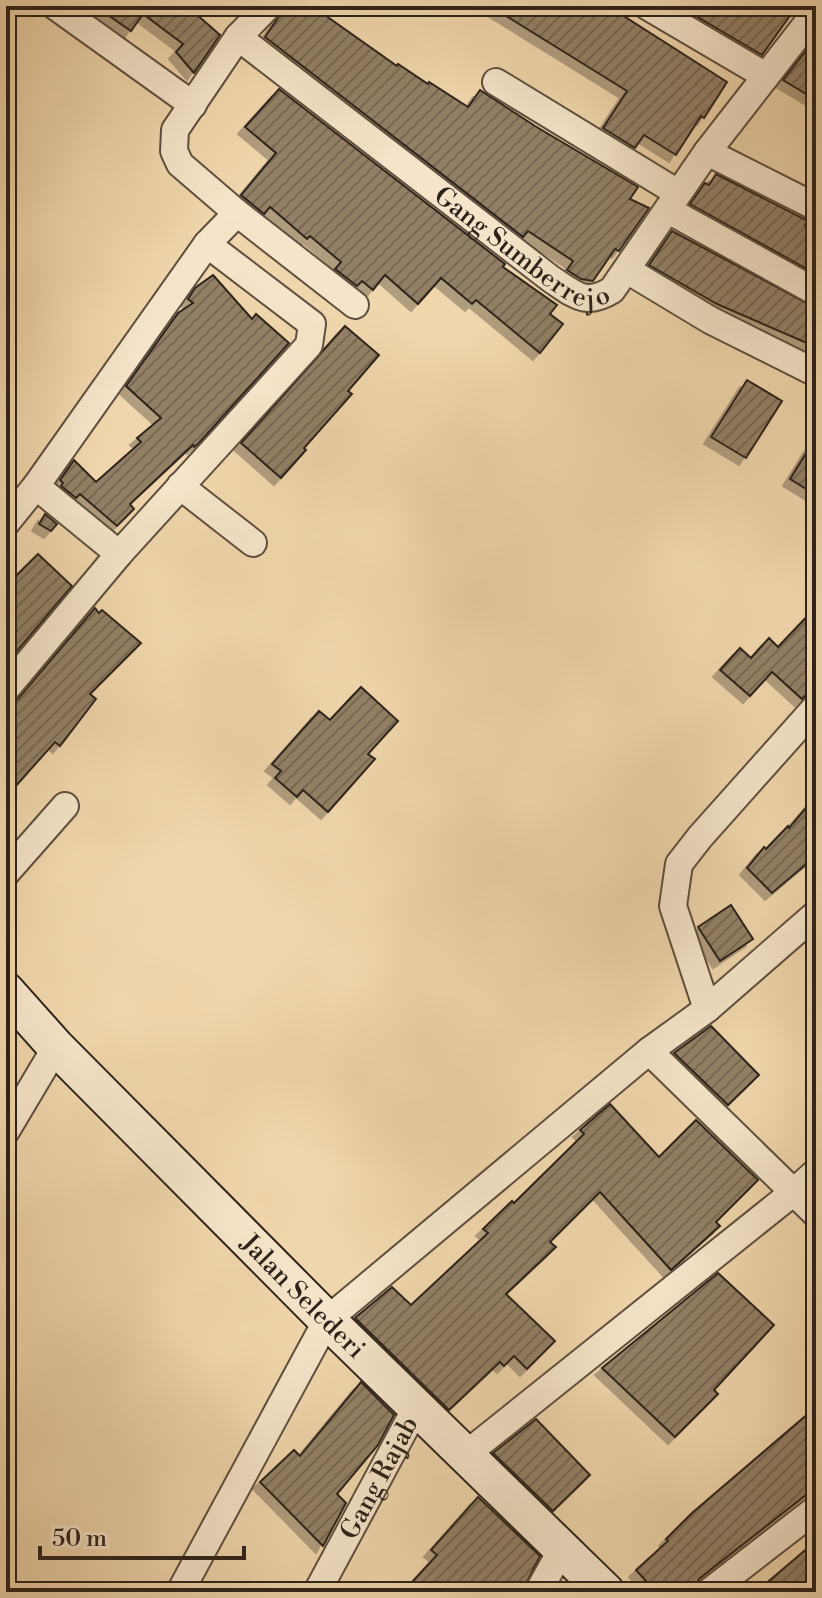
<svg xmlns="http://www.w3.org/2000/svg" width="822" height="1598" font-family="'Libre Bodoni',serif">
<defs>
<pattern id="building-hatch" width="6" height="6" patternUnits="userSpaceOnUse" patternTransform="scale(2)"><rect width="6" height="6" fill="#928066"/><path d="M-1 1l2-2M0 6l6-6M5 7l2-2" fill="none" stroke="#786853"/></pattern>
<filter id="shadow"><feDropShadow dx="-7" dy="7" stdDeviation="0" flood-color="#0004"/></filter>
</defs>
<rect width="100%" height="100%" fill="#f0d6ac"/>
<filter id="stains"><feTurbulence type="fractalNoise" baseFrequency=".0025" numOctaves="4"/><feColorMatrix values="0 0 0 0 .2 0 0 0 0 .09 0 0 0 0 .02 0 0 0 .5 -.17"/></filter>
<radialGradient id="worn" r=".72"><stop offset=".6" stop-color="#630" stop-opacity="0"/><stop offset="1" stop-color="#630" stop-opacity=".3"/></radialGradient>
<g fill="url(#building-hatch)" stroke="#2d221a" stroke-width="2" filter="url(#shadow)">
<polygon points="95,6 187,6 220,35 194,73 176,52 183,44 143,14 131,31"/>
<polygon points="286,6 312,6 397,66 398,64 428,84 429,82 468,107 480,90 535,126 638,187 630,199 649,208 619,251 615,249 593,281 581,279 567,270 573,261 528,231 523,237 265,37"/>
<polygon points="490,6 608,6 727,82 704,118 701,116 676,155 644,135 635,148 603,128 627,91"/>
<polygon points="679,6 797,6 762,55"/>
<polygon points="809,47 816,52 816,100 783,80"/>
<polygon points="279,89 505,264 503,267 557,305 550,314 563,324 540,353 476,300 472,304 441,278 418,304 385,275 373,290 362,281 357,286 335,269 341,262 310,236 307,239 270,207 264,214 241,195 276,153 245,127"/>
<polygon points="716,174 808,221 805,225 816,230 816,274 690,204 705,183 709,185"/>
<polygon points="672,231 816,308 816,347 717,304 649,265"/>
<polygon points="213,275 252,319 256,314 289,343 199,443 194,447 193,445 130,504 134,509 117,526 80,494 76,498 61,486 63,483 60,480 74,460 96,482 141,442 137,438 161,418 126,386 178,313 193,303 188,299 195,288"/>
<polygon points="345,326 379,355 348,391 352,394 304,448 306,450 281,478 241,443"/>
<polygon points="747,380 782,401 746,458 711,437"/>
<polygon points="816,437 816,495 790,479"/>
<polygon points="45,514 57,524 51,531 39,524"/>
<polygon points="38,554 72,586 6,664 6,592 17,575"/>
<polygon points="816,607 816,685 802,699 772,672 750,696 720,670 740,648 751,658 769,638 778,647"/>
<polygon points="95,608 99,613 102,610 141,643 90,694 96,699 60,746 55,742 6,797 6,705 18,699"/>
<polygon points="361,687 398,721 368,754 375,759 328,812 303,790 297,797 275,778 281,771 272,764 319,711 330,720"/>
<polygon points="816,796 816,856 772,893 747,868 764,847 766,849 788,826 789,828"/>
<polygon points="731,905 753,939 720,961 698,927"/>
<polygon points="711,1026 759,1075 728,1105 674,1053"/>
<polygon points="610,1104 659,1157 696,1120 758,1180 716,1222 720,1226 671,1270 600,1192 550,1242 556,1247 506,1294 555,1341 527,1369 514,1356 504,1366 500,1362 449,1410 355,1318 392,1287 411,1305 488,1233 483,1229 512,1201 514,1203 584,1134 580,1130"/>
<polygon points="718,1273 774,1325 714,1390 718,1394 675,1437 602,1368"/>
<polygon points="361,1382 394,1415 378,1445 337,1494 346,1503 323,1546 260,1482 294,1450 300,1456"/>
<polygon points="816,1407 816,1487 699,1579 693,1592 656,1592 636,1570 668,1541 666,1539 692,1513"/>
<polygon points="536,1419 590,1475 553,1511 493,1453"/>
<polygon points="478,1497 540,1556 522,1592 403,1592 437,1555 431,1550"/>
<polygon points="816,1541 816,1592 756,1592"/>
</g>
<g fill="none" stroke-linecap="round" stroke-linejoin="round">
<g stroke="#5e4f3e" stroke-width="30">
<g id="street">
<polyline points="55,6 193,105"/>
<polyline points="268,6 238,37 175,130 174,151 180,164 237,213 355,305"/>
<polyline points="647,6 766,76"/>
<path id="s1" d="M238 37 551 279C574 294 585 307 612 290L707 152 816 12"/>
<polyline points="496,82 678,193"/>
<polyline points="707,152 816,207"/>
<polyline points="668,210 816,292"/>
<polyline points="627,270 710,320 816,373"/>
<polyline points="36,486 119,554"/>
<polyline points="180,486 253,543"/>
<polyline points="6,523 36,486 207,244 237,213"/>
<polyline points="6,689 119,554 309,345 312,324 207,244"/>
<polyline points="6,873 65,806"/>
<polyline points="707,1009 673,906 679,864 700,837 816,707"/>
<polyline points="649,1051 816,1214"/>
<polyline points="6,1131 56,1047"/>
<polyline points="464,1456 795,1191 816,1172"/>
<polyline points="180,1592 327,1320 649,1051 707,1009 816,914"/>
<path id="s2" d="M317 1592 417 1406"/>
<polyline points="538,1592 562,1549"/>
<polyline points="709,1592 816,1509"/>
</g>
</g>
<g stroke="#2d221a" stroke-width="40">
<g id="secondary">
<path id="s3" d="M6 991 56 1047 327 1320 606 1592"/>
</g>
</g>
<use href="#street" stroke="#f5e4c9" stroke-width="26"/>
<use href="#secondary" stroke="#f5e4c9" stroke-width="36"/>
</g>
<g text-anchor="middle" stroke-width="8" stroke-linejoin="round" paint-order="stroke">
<g font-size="26" fill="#2d221a" stroke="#f5e4c9">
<text dy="9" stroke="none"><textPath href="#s1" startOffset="356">Gang Sumberrejo</textPath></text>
<text dy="9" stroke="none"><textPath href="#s3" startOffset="426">Jalan Selederi</textPath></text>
<text dy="9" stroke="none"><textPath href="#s2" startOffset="130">Gang Rajab</textPath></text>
</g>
</g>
<rect width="822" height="1598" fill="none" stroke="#f0d6ac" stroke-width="32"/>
<rect x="8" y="8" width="806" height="1582" fill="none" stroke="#2d221a" stroke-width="4"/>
<rect x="16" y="16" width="790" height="1566" fill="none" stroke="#2d221a" stroke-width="2"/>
<path d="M40 1546v12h204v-12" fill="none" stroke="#2d221a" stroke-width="4"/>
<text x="52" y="1546" font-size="24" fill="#2d221a" stroke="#f5e4c9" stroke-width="6" paint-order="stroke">50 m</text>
<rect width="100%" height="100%" filter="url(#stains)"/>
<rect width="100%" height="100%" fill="url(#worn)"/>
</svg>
